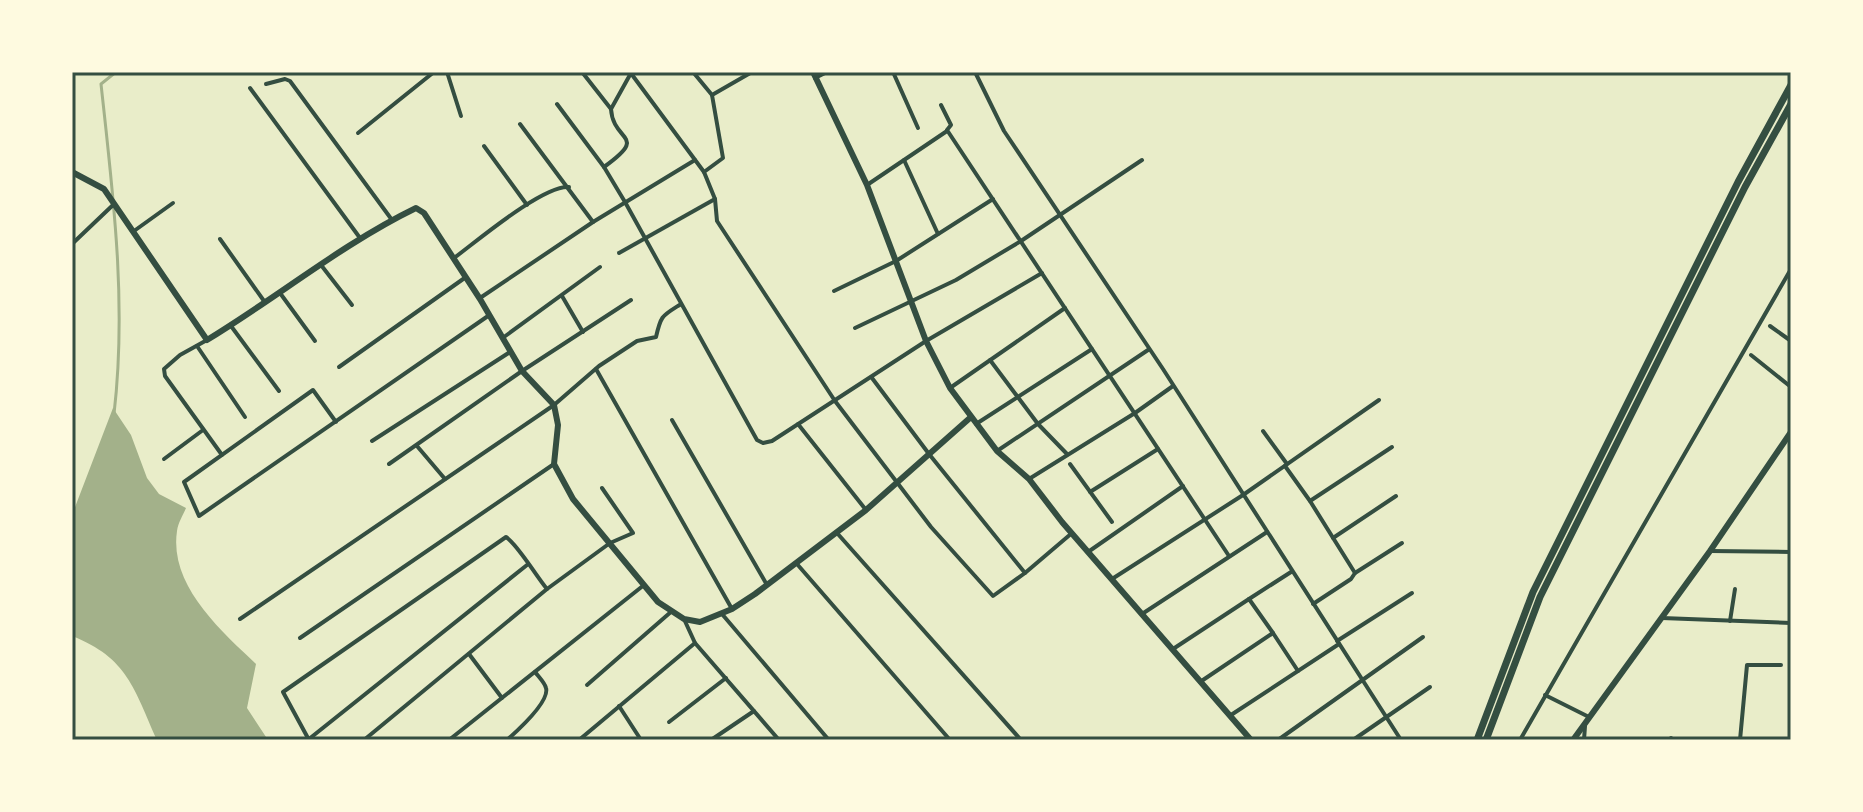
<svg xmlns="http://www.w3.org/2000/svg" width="1863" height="812" font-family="'Roboto Serif',serif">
<rect width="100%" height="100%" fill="#e9edc9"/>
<path fill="#a3b18a" d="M113 408 131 435 147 478 159 494 186 508C183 515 178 523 177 531 169 585 220 630 256 664L247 708 268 740H157C134 689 128 658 72 636V515Z"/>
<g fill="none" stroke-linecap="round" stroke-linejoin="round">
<path stroke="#a3b18a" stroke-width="3" d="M114 414C127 303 113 194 101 84L116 72"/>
<g stroke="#344e41" stroke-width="4">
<polyline points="447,72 461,116"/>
<polyline points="582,72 611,109"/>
<polyline points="630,72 704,172"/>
<polyline points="693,72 712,95 752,72"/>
<polyline points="893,72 918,128"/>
<polyline points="975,72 1004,131 1163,369 1401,740"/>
<polyline points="815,78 827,72"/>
<polyline points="266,84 285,79 290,81 392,220"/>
<polyline points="250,88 360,238"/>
<polyline points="712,95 723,158 704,172 715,199 717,221 835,401 931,527 993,596 1025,573 1072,533"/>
<polyline points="557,104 604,167 625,202 757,440 763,443 772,441 926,341 1042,273"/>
<polyline points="941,105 951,125 947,130 1229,556"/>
<polyline points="358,133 434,72"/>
<polyline points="484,146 527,205"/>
<polyline points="904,160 938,234"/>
<path d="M604 167C650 134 613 143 611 109L631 73"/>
<polyline points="867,185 947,131"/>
<polyline points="593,222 695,160"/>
<polyline points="134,231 173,203"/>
<polyline points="220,239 264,301"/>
<polyline points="72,244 113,205"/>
<polyline points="619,253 715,199"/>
<path d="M454 258C477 241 543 185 569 187"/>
<polyline points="321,265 352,305"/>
<polyline points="834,291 896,261 993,199"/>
<polyline points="280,293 315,341"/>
<polyline points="562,296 583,332"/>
<polyline points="480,298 593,222 520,124"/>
<polyline points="231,326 279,391"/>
<polyline points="1770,326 1791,341"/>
<polyline points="855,328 956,280 1021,241 1142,160"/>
<polyline points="504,337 600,267"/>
<polyline points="207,340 180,355 164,369 165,376 222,455"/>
<polyline points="197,346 245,417"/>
<polyline points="1751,355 1791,387"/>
<polyline points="990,360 1038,424 1067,454"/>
<polyline points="339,367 466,277"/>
<polyline points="596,369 732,609"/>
<polyline points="872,378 929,454 1025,573"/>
<polyline points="950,388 1065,308"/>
<polyline points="672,420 767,585"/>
<polyline points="336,422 313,390 184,482 199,516 488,316"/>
<polyline points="798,424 866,510"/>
<polyline points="976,424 1092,349"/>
<polyline points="1263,431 1287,464"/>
<polyline points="372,441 510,352"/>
<polyline points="417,446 445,479"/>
<polyline points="997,451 1148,350"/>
<polyline points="164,459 203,430"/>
<polyline points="389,464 522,371 631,300"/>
<polyline points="1070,464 1112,522"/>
<polyline points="1285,466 1310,501 1355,573 1351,579 1313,604"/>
<polyline points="1029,479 1135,413 1173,386"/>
<polyline points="1090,492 1158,449"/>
<polyline points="1310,501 1392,447"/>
<polyline points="837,533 1021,740"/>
<polyline points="1333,538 1396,496"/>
<polyline points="1710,551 1791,552"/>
<polyline points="1088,552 1183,486"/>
<polyline points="797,564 950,740"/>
<polyline points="1355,573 1402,543"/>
<polyline points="1112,579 1243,495 1379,400"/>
<polyline points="1249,599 1291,572"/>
<polyline points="722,614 828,739"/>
<polyline points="1142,614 1267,532"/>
<polyline points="1662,618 1791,623"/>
<path d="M240 619 554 405 599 366 637 341 656 337C661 315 662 316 681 304"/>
<polyline points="684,619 695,643 779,740"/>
<polyline points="1730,621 1735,589"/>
<polyline points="1273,633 1298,671"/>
<polyline points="300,638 554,464"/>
<polyline points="1337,641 1412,593"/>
<polyline points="1173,649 1249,599 1273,633 1200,682"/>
<polyline points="469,654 502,698"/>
<polyline points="587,685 672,611"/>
<polyline points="1545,695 1589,717"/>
<polyline points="619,706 641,740"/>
<polyline points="1231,715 1339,644"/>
<polyline points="669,722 726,678"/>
<polyline points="309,739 527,565"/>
<path d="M309 740 283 692 506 537C518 545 536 576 547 589"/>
<polyline points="364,740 547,589 610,543 633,533 602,488"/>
<polyline points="449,740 644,585"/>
<path d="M507 740C517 731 550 702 546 688 545 683 538 676 535 672"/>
<polyline points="579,740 695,643"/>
<polyline points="711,740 754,711"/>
<polyline points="1278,740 1423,637"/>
<polyline points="1353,740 1430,687"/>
<polyline points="1520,740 1791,269"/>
<polyline points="1584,740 1585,726"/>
<polyline points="1671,740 1671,738"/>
<polyline points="1740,740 1747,665 1781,665"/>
</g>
<g stroke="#344e41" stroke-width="6">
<polyline points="813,72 867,185 926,341 950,388 997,451 1029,479 1062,522 1251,740"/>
<path d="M72 172 104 189 207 340C278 297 342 244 416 208L424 213 480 299 522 371 554 405 558 425 554 464 573 499 658 602 684 619 700 622 732 609 755 594 866 510 971 417"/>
<polyline points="1573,740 1710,551 1791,432"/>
</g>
<g stroke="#344e41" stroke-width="7">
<polyline points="1477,740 1533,592 1738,182 1791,85"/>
<polyline points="1486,740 1540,597 1745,187 1791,104"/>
</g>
</g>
<rect width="1863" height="812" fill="none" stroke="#fefae0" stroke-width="148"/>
<rect x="74" y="74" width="1715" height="664" fill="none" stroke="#344e41" stroke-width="3"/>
</svg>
